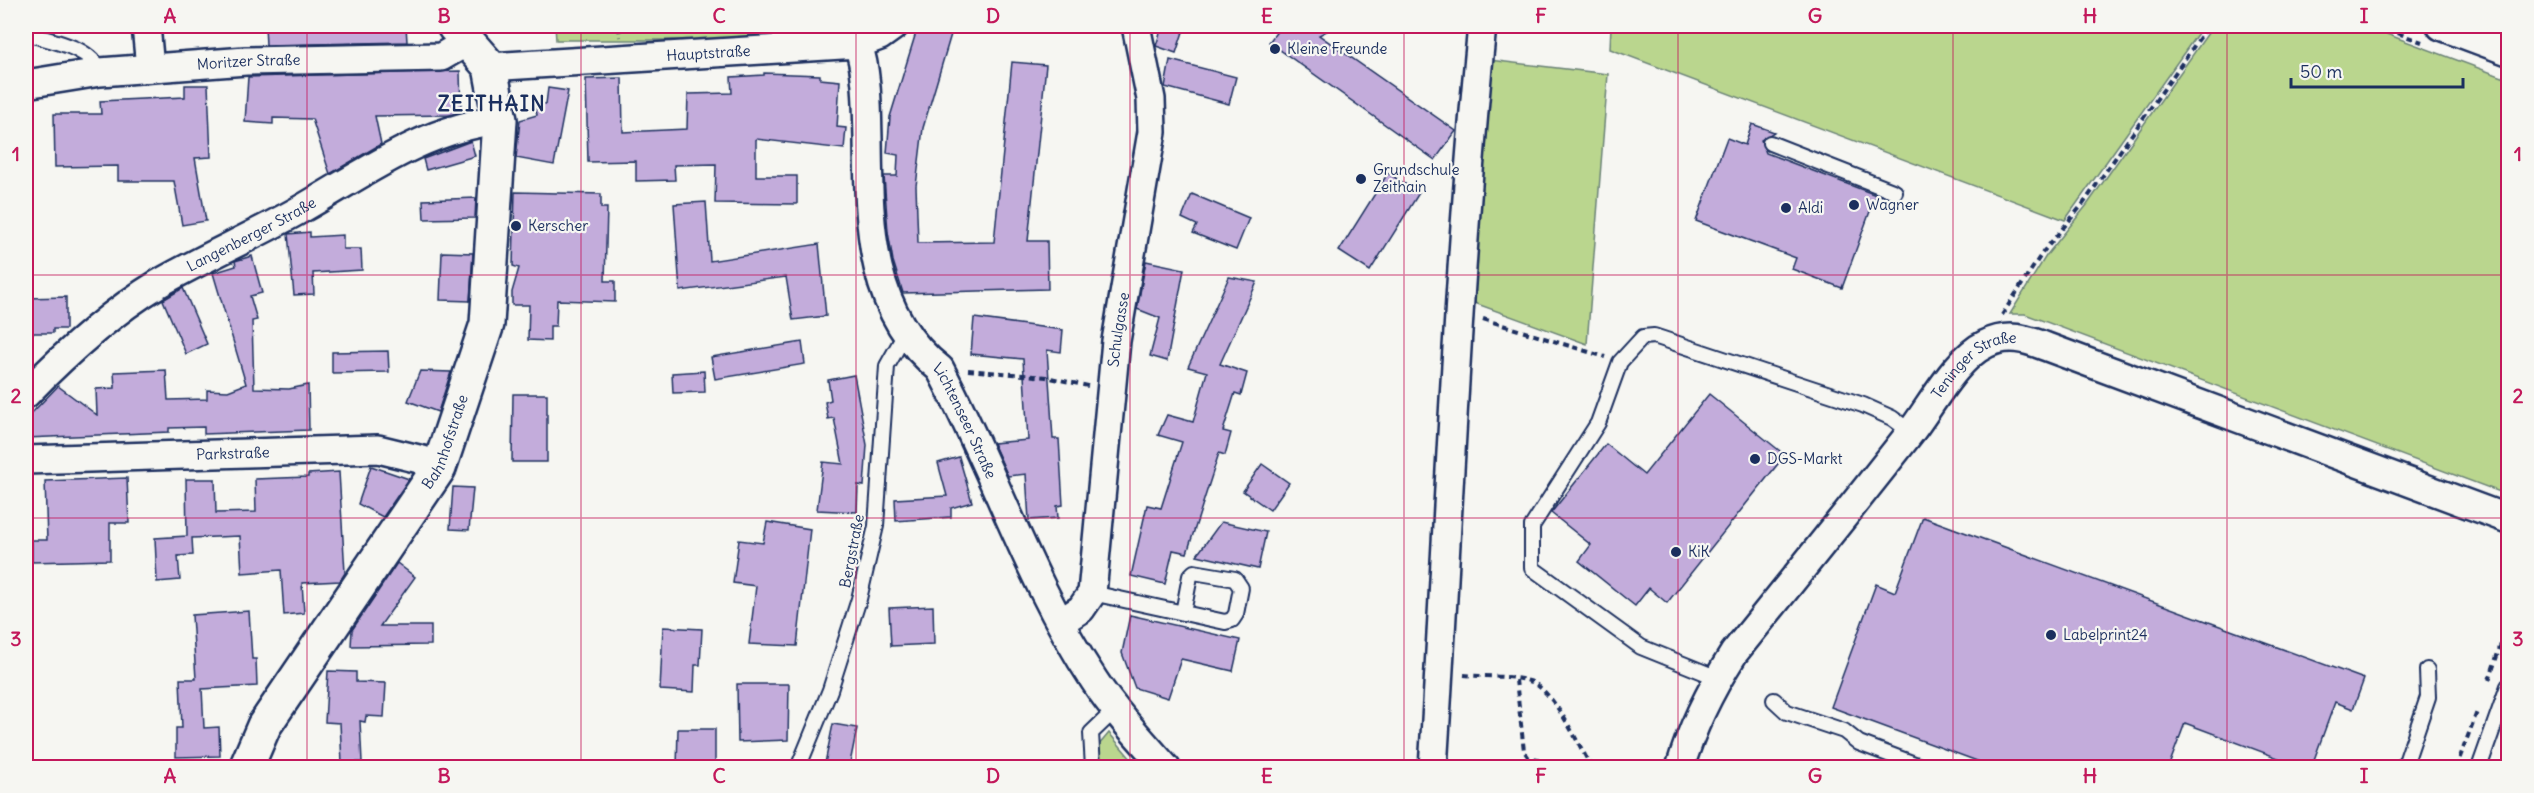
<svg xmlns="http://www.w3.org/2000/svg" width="2534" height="793" font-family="Delius,sans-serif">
<rect width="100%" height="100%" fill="#f6f6f2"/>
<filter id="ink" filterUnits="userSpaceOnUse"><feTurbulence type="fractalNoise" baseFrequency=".0167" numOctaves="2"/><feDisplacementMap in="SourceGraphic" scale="12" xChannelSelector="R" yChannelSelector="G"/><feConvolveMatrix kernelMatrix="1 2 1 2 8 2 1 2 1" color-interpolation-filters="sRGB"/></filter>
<g filter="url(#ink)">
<g fill="#bad68e" stroke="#6a8276" stroke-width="1.5">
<polygon points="555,26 853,26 840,35 785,40 556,40"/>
<polygon points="1611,26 2203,26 2065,220 1610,49"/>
<polygon points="2213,26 2365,26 2508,79 2508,495 2025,314 2010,314 2046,256 2087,205"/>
<polygon points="1489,60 1608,74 1587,344 1469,301"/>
<polygon points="1109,733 1137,766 1136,767 1099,767 1098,746"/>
</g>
<g fill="#c3acdb" stroke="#1b2f5e" stroke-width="1.5">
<polygon points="265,26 301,26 301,29 406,26 407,42 266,45"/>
<polygon points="918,26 935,26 952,31 923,128 916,186 918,243 994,242 1012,62 1046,65 1028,241 1047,241 1048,289 903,293 893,261 888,232 884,176 897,176 898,155 887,153 890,117"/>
<polygon points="1162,26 1185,26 1176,53 1156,46"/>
<polygon points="1281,26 1336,26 1319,35 1456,131 1435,160 1269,42"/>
<polygon points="1170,60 1236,77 1229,104 1165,87"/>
<polygon points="460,71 461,112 450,115 375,116 381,144 330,174 312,119 273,118 273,124 245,122 248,77"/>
<polygon points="764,73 820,75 820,79 840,81 837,127 846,128 844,149 756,139 756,176 797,176 797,204 715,203 716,164 674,165 675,180 636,181 636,161 588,162 586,79 622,78 623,132 687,129 688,94 732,93 731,77 764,75"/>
<polygon points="185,85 208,85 211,157 195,158 206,221 182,225 174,181 118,181 118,166 55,167 54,114 101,114 100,101 185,97"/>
<polygon points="548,88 568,91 554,165 516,158 520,120 537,115 535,103 546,104"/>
<polygon points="1752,124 1774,132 1761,140 1766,153 1876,195 1842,288 1792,269 1796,258 1696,221 1727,138 1745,145"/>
<polygon points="471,141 475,156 426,170 423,159"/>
<polygon points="1388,173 1419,193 1370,271 1339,251"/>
<polygon points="515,192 601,194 601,208 607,208 605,281 615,281 615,302 557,300 556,326 550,326 550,341 528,340 529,305 512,305 512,292 519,268 513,266"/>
<polygon points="1192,194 1249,218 1236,250 1193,233 1197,225 1182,218"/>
<polygon points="476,198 475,218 424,219 423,200"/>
<polygon points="706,202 710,261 819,244 826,316 793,320 786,277 680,291 674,204"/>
<polygon points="310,232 310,237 343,235 343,249 361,249 362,270 313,273 314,294 294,295 288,234"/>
<polygon points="442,252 473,253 470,301 440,300"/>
<polygon points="252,256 262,293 250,296 257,320 252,321 254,388 289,389 308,385 309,430 204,434 204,427 169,428 169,432 26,438 26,419 58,386 97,415 96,389 115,388 114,372 166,370 168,400 207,399 207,390 228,391 246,384 213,273 236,266 235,261"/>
<polygon points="1146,261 1184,269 1167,361 1150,356 1160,318 1137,309"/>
<polygon points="1229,277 1257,282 1220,364 1247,373 1241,395 1235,393 1223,431 1231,433 1225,455 1219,453 1187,553 1173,550 1165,584 1131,576 1147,505 1161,508 1182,442 1158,435 1167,415 1193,422 1207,372 1188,367"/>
<polygon points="183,288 207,344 186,354 163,300"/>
<polygon points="66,297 66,329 53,329 53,333 26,333 26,298"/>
<polygon points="974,318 1063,330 1061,352 1047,350 1053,439 1059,439 1063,505 1057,506 1058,518 1029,520 1026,474 1008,476 993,443 1028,440 1023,359 971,354"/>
<polygon points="802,342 805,364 715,379 711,357"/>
<polygon points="388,351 389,372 332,373 332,352"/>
<polygon points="420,371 451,372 438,412 408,401"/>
<polygon points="704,371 705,392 673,393 672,373"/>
<polygon points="854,375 867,445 864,486 858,485 857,512 817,510 823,462 843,464 834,418 828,419 825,402 831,400 828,380"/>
<polygon points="513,394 547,394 547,462 512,462"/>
<polygon points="1709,394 1785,455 1667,603 1649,588 1635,606 1579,561 1591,545 1551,513 1606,444 1644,475"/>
<polygon points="959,457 972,502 951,508 951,517 896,521 895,499 947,496 938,463"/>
<polygon points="1262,464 1289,483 1270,510 1243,491"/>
<polygon points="371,466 409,479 383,517 358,504"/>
<polygon points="339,472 345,573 340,581 302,583 304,613 284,615 281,570 242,573 240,536 192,538 193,555 178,556 180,580 157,582 155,538 187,536 186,479 215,479 216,513 256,512 255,479 308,477 308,474"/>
<polygon points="127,478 129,523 110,523 110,560 32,562 32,540 47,540 45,481"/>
<polygon points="453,487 473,488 469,530 450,529"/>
<polygon points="1923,517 2364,679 2353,709 2335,702 2311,768 2305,768 2185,723 2168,768 1996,768 1831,707 1876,584 1895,592"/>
<polygon points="767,522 810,529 797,646 749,644 756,586 733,583 739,540 763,543"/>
<polygon points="1221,522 1266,532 1258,569 1197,555"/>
<polygon points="397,563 415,577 380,626 431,626 431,645 351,646 352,630"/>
<polygon points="933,606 934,644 891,646 889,608"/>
<polygon points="249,611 252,659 256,659 257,686 202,689 204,728 219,727 220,756 176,757 176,728 182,728 180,679 196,679 192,615"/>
<polygon points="1130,615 1240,640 1233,671 1181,659 1168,698 1135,688 1122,653"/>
<polygon points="663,627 702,629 700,665 695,665 694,692 660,690"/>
<polygon points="328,671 356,672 356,682 386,683 384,717 366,716 365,722 360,721 362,762 342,763 340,723 325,722"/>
<polygon points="737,684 789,684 788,740 738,742"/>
<polygon points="833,724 857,728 849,768 824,768"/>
<polygon points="678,729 715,729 715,768 677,768"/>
</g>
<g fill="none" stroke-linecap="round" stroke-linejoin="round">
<g stroke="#1b2f5e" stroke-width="18">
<g id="lane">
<path d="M26 33C50 41 90 46 100 72"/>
<polyline points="1770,143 1895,192"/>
<polyline points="1092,593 1225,622 1232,620 1236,614 1241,588 1235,579 1194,572 1190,576 1183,613"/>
<polyline points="1718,678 1641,647 1532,568 1532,526 1598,423 1620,362 1643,337 1654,336 1863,405 1892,418 1911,432"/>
<polyline points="1774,700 1787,712 1844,731 1859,743 1925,768"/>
<polyline points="798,768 830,690 859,599 876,526 887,366 905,334"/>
<polyline points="1093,768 1091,733 1116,709"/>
<polyline points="2404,768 2428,697 2427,670"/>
<polyline points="2479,768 2508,686"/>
</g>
</g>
<g stroke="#1b2f5e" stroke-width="32">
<g id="street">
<polyline points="146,26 150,68"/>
<polyline points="2441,26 2508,51"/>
<path id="s1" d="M858 44C868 74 867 107 868 139 869 223 868 313 940 369 994 471 1030 583 1094 680 1114 711 1141 740 1166 768"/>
<path id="s2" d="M490 67 858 44 880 36 894 26"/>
<path id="s3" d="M26 84 100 72 246 61 441 57 467 42"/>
<path id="s4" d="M26 394C65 354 110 313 158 284 205 257 256 235 303 208 366 172 426 128 500 120"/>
<path id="s5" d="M26 460 378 449 423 460 439 468"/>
<path id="s6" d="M1061 622 1081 609 1092 593 1116 341 1152 132 1151 99 1136 26"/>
<path d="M1433 768C1449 520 1457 272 1482 26"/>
<path id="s7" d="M1680 768C1692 726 1711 689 1734 653 1793 580 1852 507 1910 433 1931 406 1956 358 1986 344 2008 333 2026 339 2047 347L2508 519"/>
</g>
</g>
<g stroke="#1b2f5e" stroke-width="38">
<g id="secondary">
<path id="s8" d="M246 768 264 726 439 468 487 324 500 120 490 67 454 26"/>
</g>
</g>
<g stroke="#1b2f5e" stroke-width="4" stroke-dasharray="6 4.5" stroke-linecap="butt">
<polyline points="619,26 620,37"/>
<polyline points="2378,26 2422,42"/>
<polyline points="1261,27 1269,30 1274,26"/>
<polyline points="2002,315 2043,252 2083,204 2208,26"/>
<polyline points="1483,319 1605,357"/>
<polyline points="968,370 1046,377 1088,386"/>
<path d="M1464 675C1484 677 1510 675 1529 681 1553 688 1579 746 1592 768"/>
<polyline points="1516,680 1524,751 1529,758 1571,768"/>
<polyline points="2489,680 2508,623"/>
<polyline points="2456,768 2478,709"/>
</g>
<use href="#lane" stroke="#f6f6f2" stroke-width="14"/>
<use href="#street" stroke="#f6f6f2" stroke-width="27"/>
<use href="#secondary" stroke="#f6f6f2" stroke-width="33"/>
</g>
</g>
<path fill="none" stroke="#c2185b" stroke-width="1.5" stroke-opacity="0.55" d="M307 26V768M581 26V768M856 26V768M1130 26V768M1404 26V768M1678 26V768M1953 26V768M2227 26V768M26 275H2508M26 518H2508"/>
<g fill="#1b2f5e" stroke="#f6f6f2" stroke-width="2">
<circle cx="1275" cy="49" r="6"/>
<circle cx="1361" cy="179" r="6"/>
<circle cx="1854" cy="205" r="6"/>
<circle cx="1786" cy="208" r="6"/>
<circle cx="516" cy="226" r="6"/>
<circle cx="1755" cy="459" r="6"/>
<circle cx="1676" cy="552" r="6"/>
<circle cx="2051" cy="635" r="6"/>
</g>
<g text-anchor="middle" stroke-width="4.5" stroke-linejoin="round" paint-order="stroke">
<g font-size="15" fill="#1b2f5e" stroke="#f6f6f2" text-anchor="start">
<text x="1287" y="54">Kleine Freunde</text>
<text x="1373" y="175">Grundschule<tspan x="1373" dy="17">Zeithain</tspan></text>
<text x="1866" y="210">Wagner</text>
<text x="1798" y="213">Aldi</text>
<text x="528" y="231">Kerscher</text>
<text x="1767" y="464">DGS-Markt</text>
<text x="1688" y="557">KiK</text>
<text x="2063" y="640">Labelprint24</text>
</g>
<g font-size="15" fill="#1b2f5e" stroke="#f6f6f2">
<text dy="5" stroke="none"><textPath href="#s2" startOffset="219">Hauptstraße</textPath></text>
<text dy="5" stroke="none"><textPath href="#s3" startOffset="224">Moritzer Straße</textPath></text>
<text dy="5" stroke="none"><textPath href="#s4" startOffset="278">Langenberger Straße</textPath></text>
<text dy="5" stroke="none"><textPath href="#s6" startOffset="308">Schulgasse</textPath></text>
<text dy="5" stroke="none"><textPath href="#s7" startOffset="506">Teninger Straße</textPath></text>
<text dy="5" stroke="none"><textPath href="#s1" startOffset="404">Lichtenseer Straße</textPath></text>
<text dy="5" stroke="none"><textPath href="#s8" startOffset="384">Bahnhofstraße</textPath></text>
<text dy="5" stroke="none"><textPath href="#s5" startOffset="207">Parkstraße</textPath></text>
<text transform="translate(852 551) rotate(-79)" y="5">Bergstraße</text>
</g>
<g font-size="21" font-weight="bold" letter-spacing="1.5" fill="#1b2f5e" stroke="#f6f6f2">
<text x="492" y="111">ZEITHAIN</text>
</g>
</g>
<rect width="2534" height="793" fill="none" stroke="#f6f6f2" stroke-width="66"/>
<path d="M2291 78v9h172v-9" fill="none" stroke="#1b2f5e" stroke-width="3"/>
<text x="2300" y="78" font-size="18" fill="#1b2f5e" stroke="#f6f6f2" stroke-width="4.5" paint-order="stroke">50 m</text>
<rect x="33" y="33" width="2468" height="727" fill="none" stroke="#c2185b" stroke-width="2"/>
<g font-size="20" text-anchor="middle" font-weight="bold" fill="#c2185b">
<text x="170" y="23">A</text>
<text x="444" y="23">B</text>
<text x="719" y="23">C</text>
<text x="993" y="23">D</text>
<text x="1267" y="23">E</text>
<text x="1541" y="23">F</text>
<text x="1815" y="23">G</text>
<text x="2090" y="23">H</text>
<text x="2364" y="23">I</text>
<text x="16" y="161">1</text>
<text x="2518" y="161">1</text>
<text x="16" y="403">2</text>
<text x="2518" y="403">2</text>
<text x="16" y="646">3</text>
<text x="2518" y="646">3</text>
<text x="170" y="783">A</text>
<text x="444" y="783">B</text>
<text x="719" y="783">C</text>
<text x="993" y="783">D</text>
<text x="1267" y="783">E</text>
<text x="1541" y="783">F</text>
<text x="1815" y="783">G</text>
<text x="2090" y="783">H</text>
<text x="2364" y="783">I</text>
</g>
</svg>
